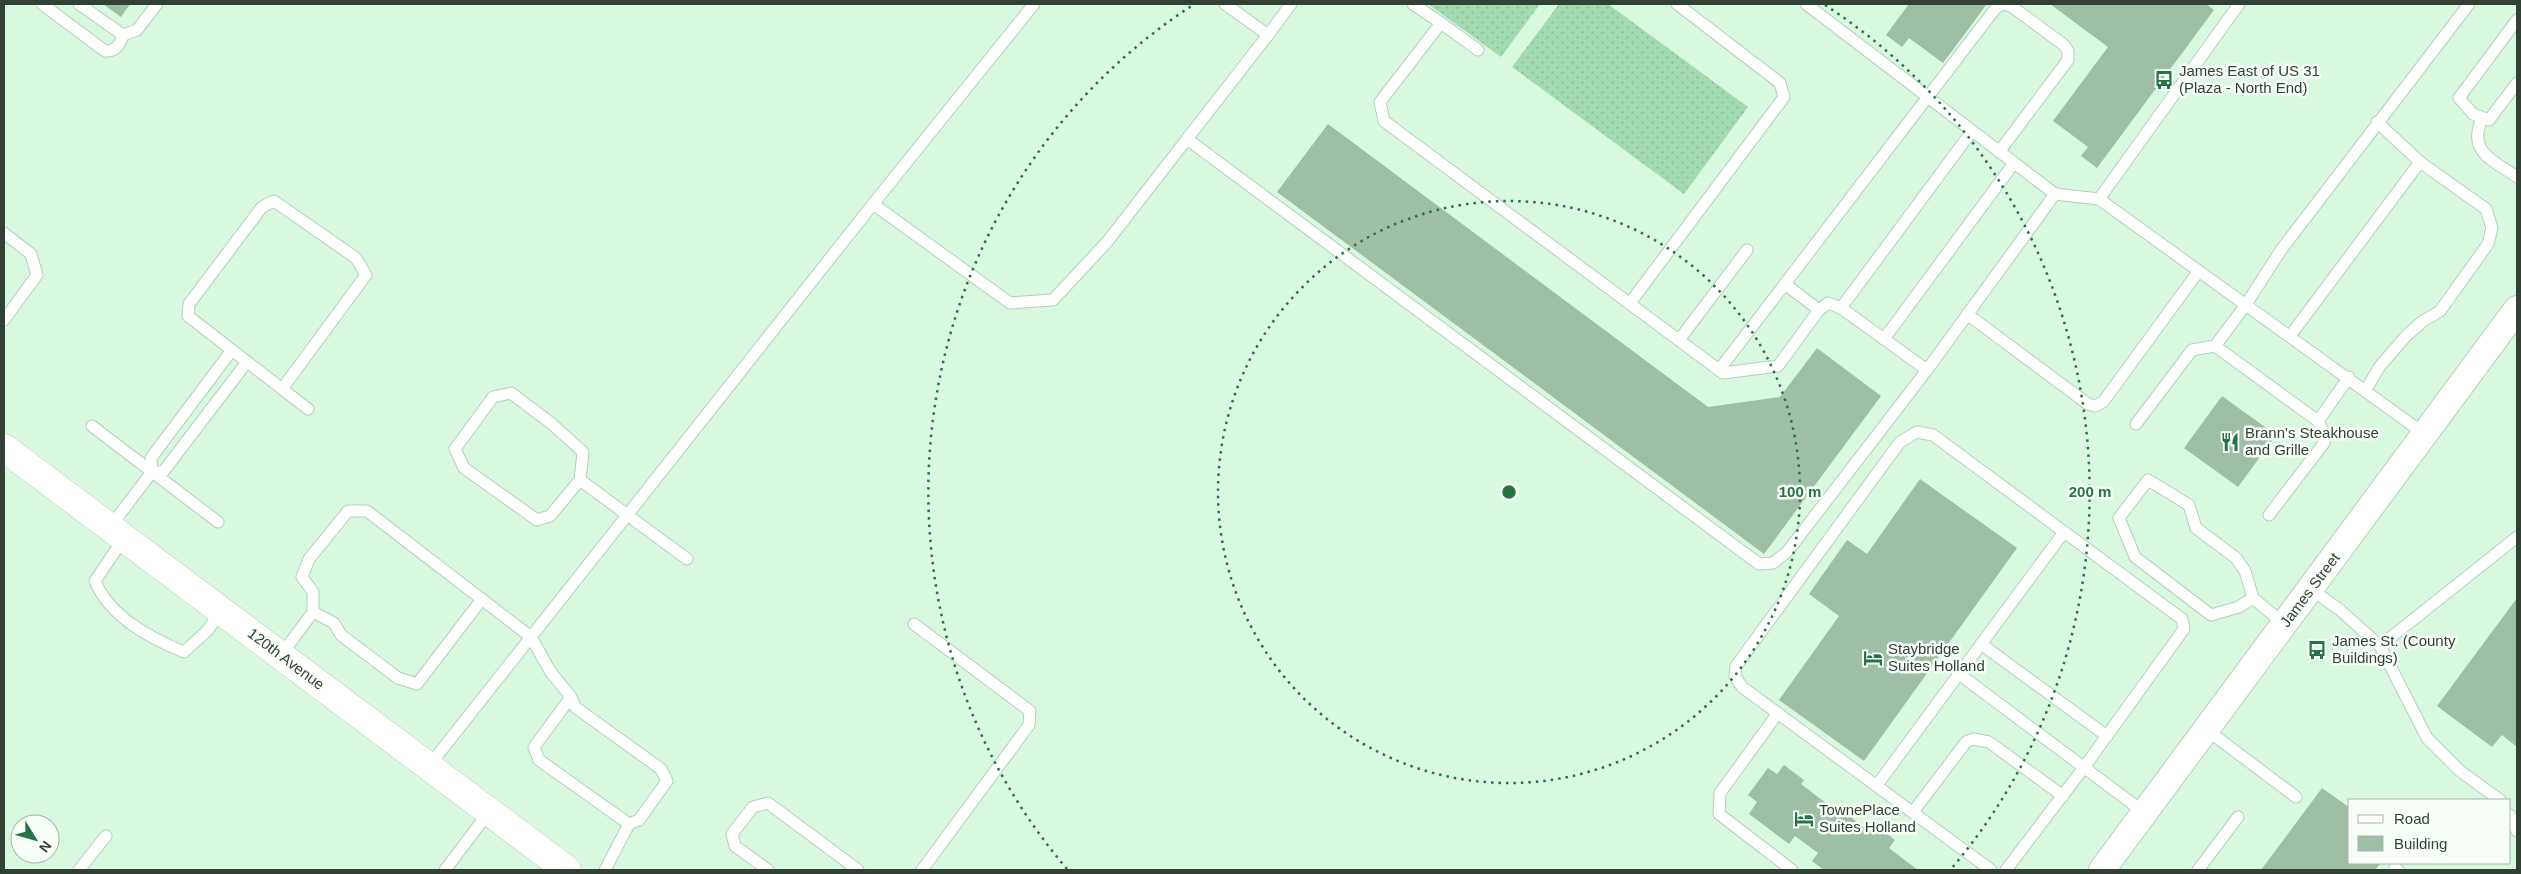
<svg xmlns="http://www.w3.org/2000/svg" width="2521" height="874" font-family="Arial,sans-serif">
<defs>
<pattern id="garden-dots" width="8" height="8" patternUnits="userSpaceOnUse" patternTransform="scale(1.25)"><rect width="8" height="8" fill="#a2dab1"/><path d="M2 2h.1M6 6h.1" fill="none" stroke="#8cbc99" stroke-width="1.8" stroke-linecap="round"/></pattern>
</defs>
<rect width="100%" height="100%" fill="#d8f9e0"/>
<g fill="url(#garden-dots)">
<polygon points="1428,4 1540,4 1501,57"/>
<polygon points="1559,4 1608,4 1748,107 1684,194 1512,67"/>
</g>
<g fill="#9ebea6">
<polygon points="103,4 130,4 121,17"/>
<polygon points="1909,4 1987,4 1943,63 1909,38 1902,47 1886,35"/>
<polygon points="2050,4 2206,4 2214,10 2097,168 2081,156 2088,147 2053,121 2108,47"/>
<polygon points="1328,124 1708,407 1780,397 1817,348 1881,396 1764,554 1277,192"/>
<polygon points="2222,396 2276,435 2238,487 2184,448"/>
<polygon points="1920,479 2017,548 1864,761 1779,700 1839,616 1809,594 1847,540 1867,554"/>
<polygon points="2517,598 2517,747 2502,735 2492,747 2437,706"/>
<polygon points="1784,765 1804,780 1801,784 1843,816 1845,813 1867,829 1872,822 1895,840 1889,848 1918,870 1824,870 1812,861 1818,853 1795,836 1789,844 1749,814 1757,802 1748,795 1768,768 1777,774"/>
<polygon points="2322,788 2350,808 2350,863 2381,863 2375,870 2261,870"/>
</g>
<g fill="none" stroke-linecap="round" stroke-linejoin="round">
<g stroke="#b1d1b9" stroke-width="13">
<g id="service">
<path d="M42 4 105 51C116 52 120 44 123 35"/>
<polyline points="79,4 123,35 137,30 157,4"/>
<polyline points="1225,4 1268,35 1291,4"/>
<polyline points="1413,4 1441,23 1380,102 1384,121 1719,370 1723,373 1778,366 1819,310 1828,303 1841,308 1927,370"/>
<polyline points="1806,4 2055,194"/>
<polyline points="2239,4 2099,199 2426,435"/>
<polyline points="2517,20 2459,98 2473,114 2489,120 2517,83"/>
<polyline points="1441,23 1478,50"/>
<path d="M2482 119C2467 152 2493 160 2517 177"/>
<polyline points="1187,139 1268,35"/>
<polyline points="1999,152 2068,60 2068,51 2064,45 2011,6 2002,4"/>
<polyline points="873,204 1010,303 1053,300 1107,242 1187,139 1759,564 1773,563 1787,552 1927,370 2055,194 2099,199"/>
<polyline points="4,233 31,254 37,275 4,320"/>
<polyline points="1785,284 1819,310"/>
<polyline points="1630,303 1784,97 1780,83 1677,4"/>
<polyline points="1841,308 1972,131"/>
<polyline points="1967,314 2088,404 2095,406 2103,402 2198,272"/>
<polyline points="2290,336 2420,162"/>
<polyline points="1884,339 2014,163"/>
<polyline points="1679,340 1747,250"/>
<polyline points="1719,370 1995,9 2002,4"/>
<polyline points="282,389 366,275 356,258 274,201 262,207 189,304 188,316 308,409"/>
<polyline points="2365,391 2380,366 2407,335 2423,321 2440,311 2488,244 2492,228 2486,209 2420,162 2377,122"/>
<polyline points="2318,421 2215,346 2245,306 2281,250 2469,4"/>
<polyline points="2136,424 2192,350 2215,346"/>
<polyline points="92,426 218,522"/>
<polyline points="152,472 163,472 247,362"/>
<polyline points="580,480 550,516 537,520 464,468 455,449 493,397 511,393 552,424 583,452 580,480 687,559"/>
<polyline points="2269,515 2324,443 2324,432 2318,421 2349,377"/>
<polyline points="110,527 152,472 151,458 232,350"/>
<polyline points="2064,532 1959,674 2145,813"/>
<path d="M124 538 95 581C110 617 150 638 184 652L208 630 221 610"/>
<polyline points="2311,589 2340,610 2380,646 2427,738 2460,771 2500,800"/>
<polyline points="2253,598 2239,607 2211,615 2135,557 2119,518 2148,480 2189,505 2196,528 2236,558 2245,571 2253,598 2284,624"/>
<polyline points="313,612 334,623 341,635 398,678 417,684 482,599"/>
<polyline points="914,624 1030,711 1029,725 922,870"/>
<polyline points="1981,644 2107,736"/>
<polyline points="2380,646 2517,537"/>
<polyline points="281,655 313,612 313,592 302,577 309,559 348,511 367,511 531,637 550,671 571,697 534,747 539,760 629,824 639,820 667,781 661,769 575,707 571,697"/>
<polyline points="1778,713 1720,793 1719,814 1792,870"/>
<polyline points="2207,730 2296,797"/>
<polyline points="429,766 873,204 1034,4"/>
<polyline points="1877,785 1959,674"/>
<polyline points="1913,812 1966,742 1973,739 1989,742 2063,796"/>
<polyline points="2510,815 2517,831"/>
<polyline points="2395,868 2398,870"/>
<polyline points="79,870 106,836"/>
<polyline points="445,870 489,812"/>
<polyline points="605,870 629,824"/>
<polyline points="768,870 735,846 732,834 753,807 768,803 858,870"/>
<polyline points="1991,870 1742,687 1735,676 1736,666 1900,442 1917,432 1933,435 2182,619 2184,629 2085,766 2006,870"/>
<polyline points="2198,870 2238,817"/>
</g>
</g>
<g stroke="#b1d1b9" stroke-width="28">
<polyline id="tertiary" points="2102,870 2517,309"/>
</g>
<g stroke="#b1d1b9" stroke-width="29">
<polyline id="primary" points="4,448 567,870"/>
</g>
<use href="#service" stroke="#fff" stroke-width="11"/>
<use href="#tertiary" stroke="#fff" stroke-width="26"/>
<use href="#primary" stroke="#fff" stroke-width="28"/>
</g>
<g fill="none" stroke="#267444" stroke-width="2.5" stroke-dasharray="2.5 5">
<circle cx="1509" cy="492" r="291"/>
<path d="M1067 869A581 581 0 0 1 1193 5M1825 5A581 581 0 0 1 1951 869"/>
</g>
<defs>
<g id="bus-bare" transform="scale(1.5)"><path d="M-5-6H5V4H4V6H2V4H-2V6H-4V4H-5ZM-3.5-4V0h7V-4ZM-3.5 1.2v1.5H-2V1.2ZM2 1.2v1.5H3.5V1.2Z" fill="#267444" stroke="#f8fff9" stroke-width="2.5" paint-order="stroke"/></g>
<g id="restaurant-bare" transform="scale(1.5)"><path d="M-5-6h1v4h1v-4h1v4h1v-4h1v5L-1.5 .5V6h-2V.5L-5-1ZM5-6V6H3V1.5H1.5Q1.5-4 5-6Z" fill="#267444" stroke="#f8fff9" stroke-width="2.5" paint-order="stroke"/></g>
<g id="hotel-bare" transform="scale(1.5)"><path d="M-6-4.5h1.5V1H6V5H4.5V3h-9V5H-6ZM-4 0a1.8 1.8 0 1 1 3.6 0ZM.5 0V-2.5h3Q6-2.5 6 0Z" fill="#267444" stroke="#f8fff9" stroke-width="2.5" paint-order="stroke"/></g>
</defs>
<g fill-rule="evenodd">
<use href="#bus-bare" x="2164" y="80"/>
<use href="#restaurant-bare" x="2230" y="442"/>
<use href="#bus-bare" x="2317" y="650"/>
<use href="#hotel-bare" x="1873" y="658"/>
<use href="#hotel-bare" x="1804" y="819"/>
</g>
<g text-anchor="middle" stroke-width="5" stroke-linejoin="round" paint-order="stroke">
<g font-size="15" fill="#334036" stroke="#f8fff9" text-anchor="start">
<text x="2179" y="76">James East of US 31<tspan x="2179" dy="17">(Plaza - North End)</tspan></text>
<text x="2245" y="438">Brann's Steakhouse<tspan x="2245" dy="17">and Grille</tspan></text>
<text x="2332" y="646">James St. (County<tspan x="2332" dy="17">Buildings)</tspan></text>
<text x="1888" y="654">Staybridge<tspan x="1888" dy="17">Suites Holland</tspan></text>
<text x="1819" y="815">TownePlace<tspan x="1819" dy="17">Suites Holland</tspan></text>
</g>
<g font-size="15" fill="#334036" stroke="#f8fff9">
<text transform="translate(2310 590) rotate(-53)" y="5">James Street</text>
<text transform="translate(286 659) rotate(37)" y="5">120th Avenue</text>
</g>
</g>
<circle cx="1509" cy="492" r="8" fill="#267444" stroke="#f8fff9" stroke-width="2.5"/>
<g font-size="15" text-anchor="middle" font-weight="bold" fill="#267444" stroke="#f8fff9" stroke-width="5" stroke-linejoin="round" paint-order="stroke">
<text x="1800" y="497">100 m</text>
<text x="2090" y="497">200 m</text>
</g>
<rect width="2521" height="874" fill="none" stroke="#334036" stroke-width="10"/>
<rect x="2348" y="799" width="162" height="65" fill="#f8fff9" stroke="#a9b3ab"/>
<rect x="2358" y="815" width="25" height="8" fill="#ffffff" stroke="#a9b3ab"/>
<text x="2394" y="824" font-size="15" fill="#334036">Road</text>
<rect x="2358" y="836" width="25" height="15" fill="#9ebea6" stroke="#a9b3ab"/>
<text x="2394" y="849" font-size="15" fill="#334036">Building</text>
<g transform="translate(35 839) rotate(127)"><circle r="24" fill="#f8fff9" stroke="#a9b3ab"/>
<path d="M0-4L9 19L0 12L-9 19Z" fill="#267444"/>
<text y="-8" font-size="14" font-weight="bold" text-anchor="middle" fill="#334036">N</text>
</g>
</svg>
